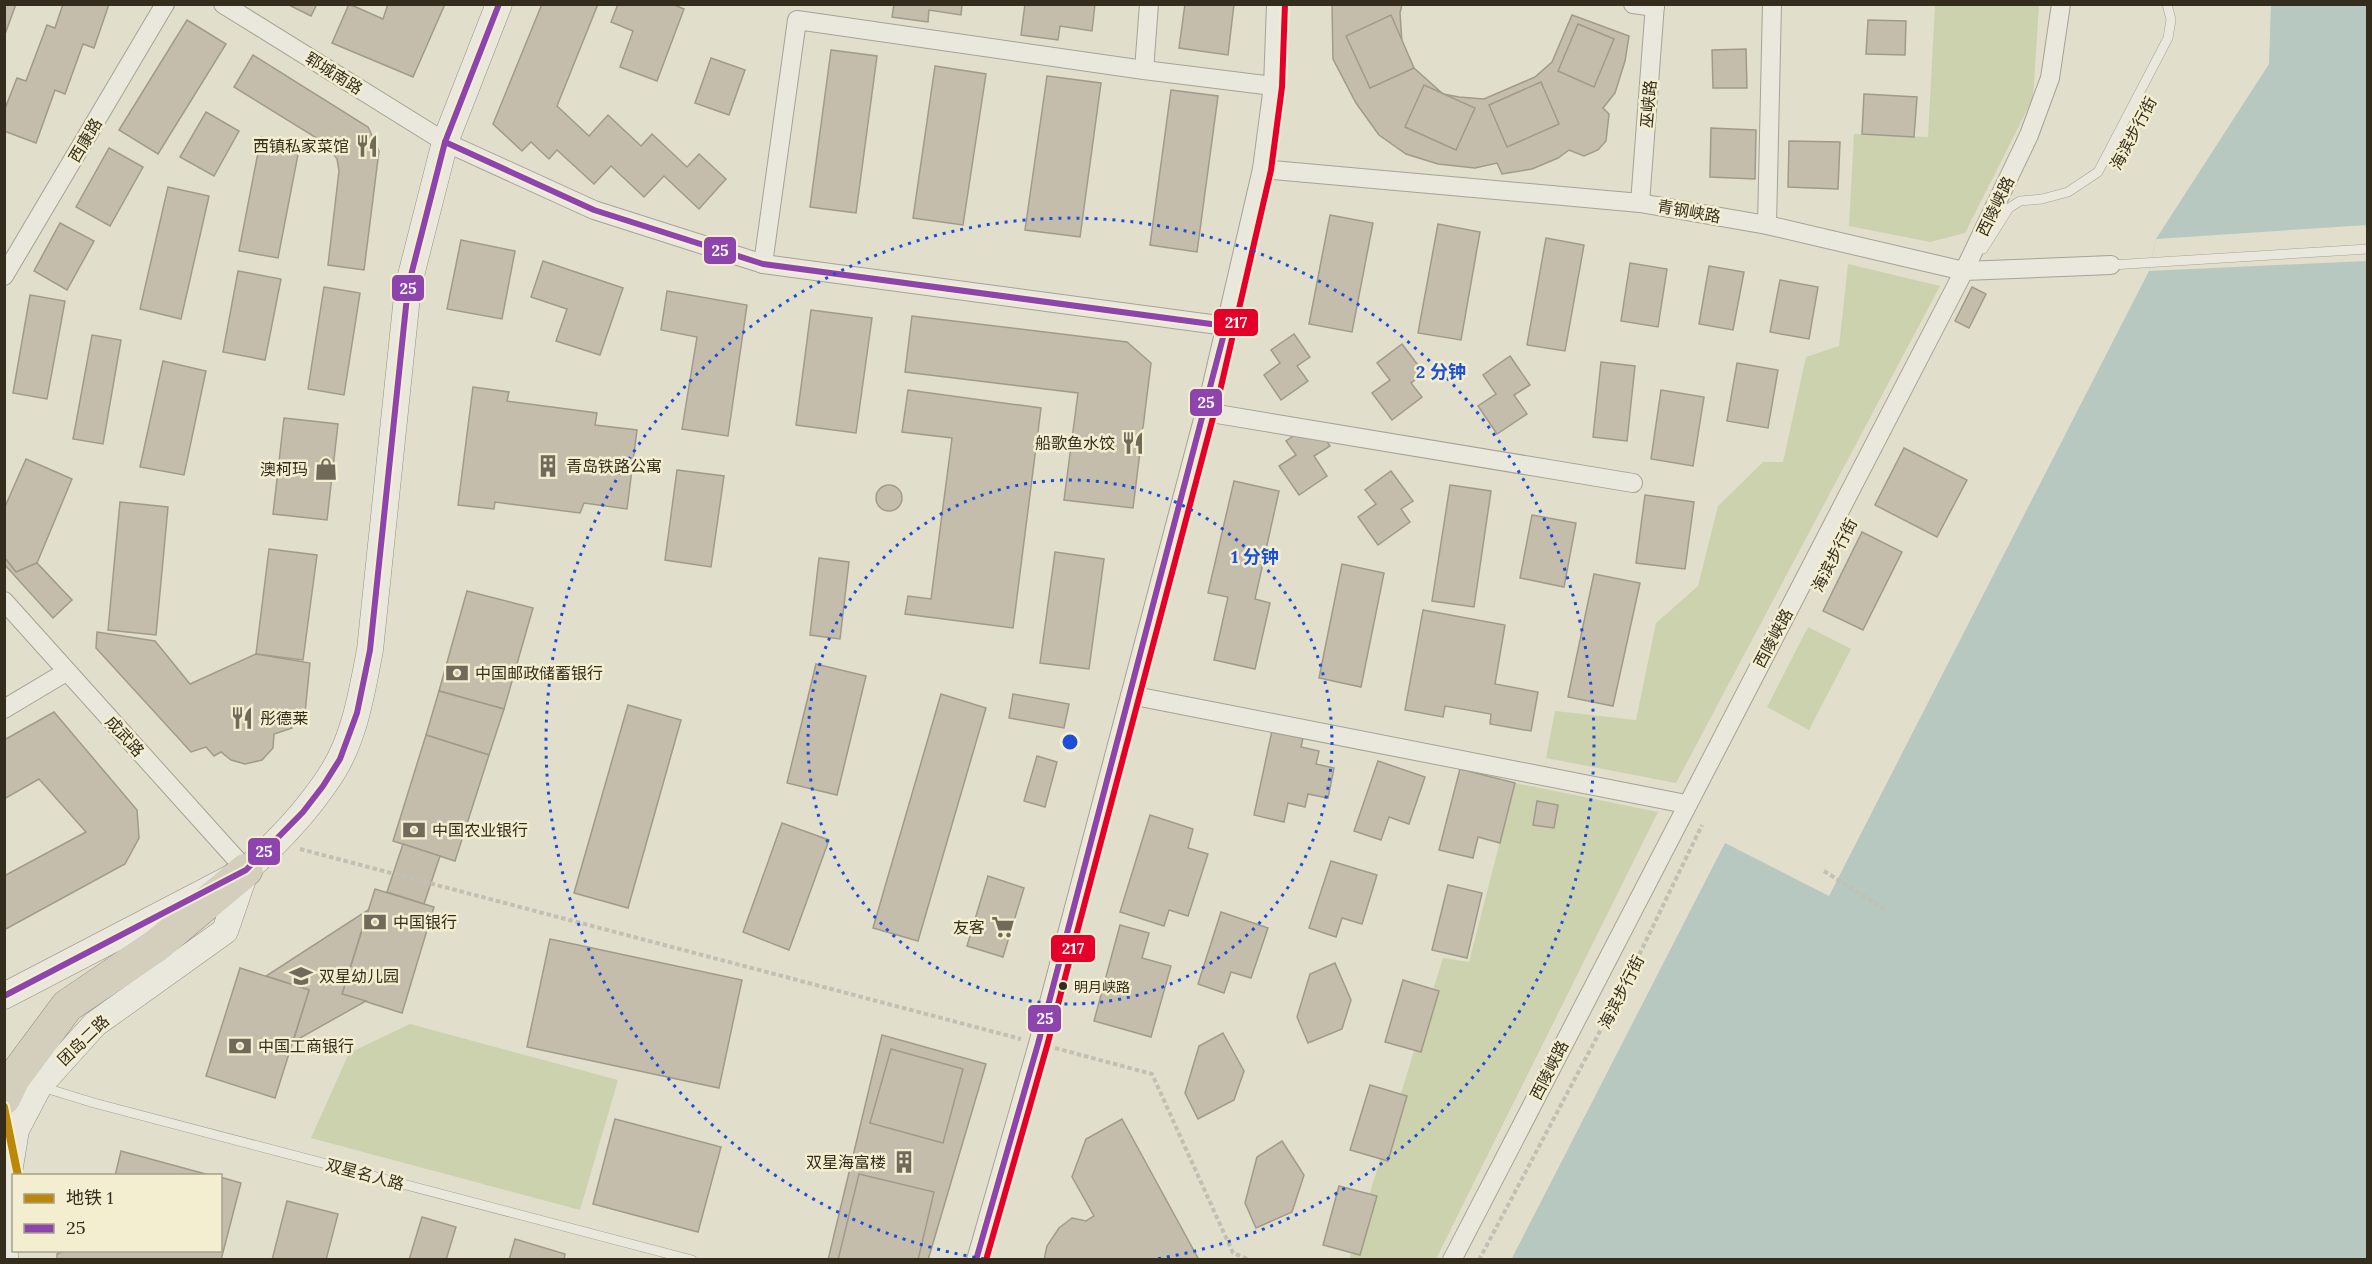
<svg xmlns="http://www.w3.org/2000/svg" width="2372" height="1264" font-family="Lora,'Noto Sans SC',serif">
<rect width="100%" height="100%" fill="#e1decb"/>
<g fill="#ccd2ae">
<polygon points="1935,5 2039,5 2033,98 1965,233 1930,242 1849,226 1854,134 1928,137"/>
<polygon points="1848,264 1940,286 1676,783 1546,758 1555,711 1636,720 1656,623 1698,586 1718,506 1763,462 1783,462 1806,357 1839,346"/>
<polygon points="1808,627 1851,649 1809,730 1767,707"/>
<polygon points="1515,783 1658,812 1436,1259 1349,1260 1443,958 1469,962"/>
<polygon points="410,1024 618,1080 580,1210 311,1138 349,1053"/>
</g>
<polygon fill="#b6c8bf" points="2271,5 2367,5 2367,1259 1511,1260 1725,843 1829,896 2149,271 2156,239 2269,64"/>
<polygon fill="#e1decb" points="2367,225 2367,261 2149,271 2156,239"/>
<g fill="#c5bdac" stroke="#a19a8b" stroke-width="1.5">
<polygon points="4,4 16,4 4,37"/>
<polygon points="63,4 109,4 94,48 83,44 65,94 55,90 36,143 4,131 4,111 17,78 26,81 47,25 55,28"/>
<polygon points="287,4 317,4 311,16"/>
<polygon points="349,4 383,19 388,4 445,4 413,77 332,43"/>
<polygon points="542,4 598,4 557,106 589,136 608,115 641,146 652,134 687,167 699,154 726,179 699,209 664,176 644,197 611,166 594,184 557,150 549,159 531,142 522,151 493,124"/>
<polygon points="618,4 672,4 684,9 657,81 620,67 633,31 611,22"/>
<polygon points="894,4 962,4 961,15 929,10 928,22 892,17"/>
<polygon points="1025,4 1095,4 1092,31 1060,26 1058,40 1021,35"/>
<polygon points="1185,4 1234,4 1228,55 1179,48"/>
<polygon points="1332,4 1402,4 1400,13 1402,42 1414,68 1443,94 1459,97 1484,99 1535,77 1552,62 1572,15 1629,36 1625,61 1615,93 1603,108 1609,114 1606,141 1598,150 1584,156 1569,150 1558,158 1532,169 1502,174 1497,163 1475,168 1438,164 1406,154 1379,135 1356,103 1333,59"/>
<polygon points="1391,15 1414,68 1370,88 1346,36"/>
<polygon points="187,20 226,44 158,154 119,130"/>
<polygon points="1868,20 1906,21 1905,55 1866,54"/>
<polygon points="1578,24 1614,39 1594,87 1558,71"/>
<polygon points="1746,49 1747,88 1713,88 1712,50"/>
<polygon points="831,50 877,56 856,213 810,207"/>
<polygon points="253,55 368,127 379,151 364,270 328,265 339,171 337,159 328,145 234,87"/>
<polygon points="711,58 745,70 729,115 695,103"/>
<polygon points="935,66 986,74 963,225 913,218"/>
<polygon points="1047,76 1101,83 1080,237 1025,230"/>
<polygon points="1541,82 1559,124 1507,147 1489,105"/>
<polygon points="1424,85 1475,108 1456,150 1405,127"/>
<polygon points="1171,90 1218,96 1197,252 1150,245"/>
<polygon points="1864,94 1917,97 1914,137 1862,134"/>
<polygon points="206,112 239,131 214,176 180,157"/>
<polygon points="1711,128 1756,130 1755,179 1710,177"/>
<polygon points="261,137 300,144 278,258 239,251"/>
<polygon points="1789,141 1840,142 1838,189 1788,187"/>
<polygon points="109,148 143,167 110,226 76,207"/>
<polygon points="168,187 209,196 181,319 140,309"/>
<polygon points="1330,215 1373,223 1352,332 1309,324"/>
<polygon points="60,223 94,241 67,290 34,271"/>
<polygon points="1438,224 1480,232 1461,340 1418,333"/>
<polygon points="1546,238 1584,245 1565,351 1527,345"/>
<polygon points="461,240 515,251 502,319 447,309"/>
<polygon points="543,261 623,288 600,355 556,341 567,309 531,297"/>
<polygon points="1630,263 1667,269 1658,327 1621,321"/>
<polygon points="1709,266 1744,272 1733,330 1699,324"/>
<polygon points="238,271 281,279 265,360 223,352"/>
<polygon points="1780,280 1818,287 1809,339 1770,332"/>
<polygon points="324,287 360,293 344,395 308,389"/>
<polygon points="1972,287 1986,294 1969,328 1955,321"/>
<polygon points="667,291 747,305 728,436 682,429 697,337 661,330"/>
<polygon points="30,295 65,301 47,399 13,393"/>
<polygon points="811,310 872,318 856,433 796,425"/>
<polygon points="912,316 1127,342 1151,363 1133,508 1064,500 1078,393 905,372"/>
<polygon points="1294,334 1310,357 1297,366 1308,381 1281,400 1264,375 1280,363 1271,350"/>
<polygon points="92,335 121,340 103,444 73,439"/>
<polygon points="1402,344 1424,373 1411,383 1422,397 1392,420 1372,393 1390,380 1377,363"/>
<polygon points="1510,356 1530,385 1514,395 1527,414 1497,434 1478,406 1496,394 1483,375"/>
<polygon points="163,361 206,371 184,475 140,467"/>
<polygon points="1601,362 1635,366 1627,441 1593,437"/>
<polygon points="1737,363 1778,370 1768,428 1727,421"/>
<polygon points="473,387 509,392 507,401 597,413 595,425 637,430 627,509 584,503 580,513 495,502 494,509 458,505"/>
<polygon points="908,390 1041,408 1013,628 905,614 908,596 931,599 952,438 902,432"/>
<polygon points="1661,390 1704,397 1693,466 1651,459"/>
<polygon points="284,418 338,424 327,520 273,514"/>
<polygon points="1314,422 1330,446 1314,456 1327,476 1299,495 1279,466 1296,455 1286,441"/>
<polygon points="1904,448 1967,480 1937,537 1875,505"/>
<polygon points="26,459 72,479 37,563 16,572 4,557 4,509"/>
<polygon points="677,470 724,476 711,567 665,560"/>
<polygon points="1391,471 1413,501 1401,509 1410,522 1378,545 1358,517 1376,504 1365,490"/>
<polygon points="1234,481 1279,491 1255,599 1270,603 1255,669 1214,660 1228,597 1208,593"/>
<circle cx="889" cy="498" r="13"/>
<polygon points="1450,485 1491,491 1474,607 1432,601"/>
<polygon points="1645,495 1694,502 1685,569 1636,563"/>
<polygon points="120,502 168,507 156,635 108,630"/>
<polygon points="1532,515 1576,523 1564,587 1520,578"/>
<polygon points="1862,532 1902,552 1863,630 1823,611"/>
<polygon points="269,549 317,555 303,660 256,654"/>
<polygon points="1055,552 1104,559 1089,669 1040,663"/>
<polygon points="4,557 16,572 37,563 72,600 53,618 4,564"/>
<polygon points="819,558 849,562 840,639 810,635"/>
<polygon points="1342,564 1384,573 1361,687 1319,678"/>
<polygon points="1594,574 1640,583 1613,706 1568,697"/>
<polygon points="467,591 533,608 504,709 439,691"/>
<polygon points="1423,610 1505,625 1495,684 1538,692 1531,731 1490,724 1491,714 1445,706 1443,717 1405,710"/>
<polygon points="97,632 155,641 190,684 256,654 310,663 305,713 285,712 292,728 274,734 273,748 262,760 245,764 231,760 221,752 214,756 206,747 191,752 96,648"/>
<polygon points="816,664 866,676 837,795 787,783"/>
<polygon points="439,691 504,709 489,755 426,735"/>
<polygon points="941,694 986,708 918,941 873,928"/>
<polygon points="1013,694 1069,704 1064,728 1009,718"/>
<polygon points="628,705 681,720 628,908 574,893"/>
<polygon points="54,712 137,810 139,838 125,864 4,930 4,876 86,832 39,779 4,799 4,740"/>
<polygon points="1273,726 1304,733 1301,747 1319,751 1316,764 1334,768 1328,798 1308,794 1305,807 1288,803 1284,822 1254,815"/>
<polygon points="426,735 489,755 455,861 393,841"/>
<polygon points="1037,756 1057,762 1045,807 1024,801"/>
<polygon points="1378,761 1425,777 1409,824 1389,817 1381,840 1354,831"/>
<polygon points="1460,769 1515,783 1500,843 1478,837 1473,858 1439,850"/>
<polygon points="1537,801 1558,805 1554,828 1533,825"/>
<polygon points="1150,815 1193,829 1188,848 1208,854 1188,916 1169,910 1164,926 1120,912"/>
<polygon points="782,823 829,840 789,950 743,932"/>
<polygon points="403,844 440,856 424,904 387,892"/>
<polygon points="1331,861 1377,875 1362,924 1342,918 1336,937 1309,928"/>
<polygon points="988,876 1024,888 1003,957 967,946"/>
<polygon points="1448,885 1482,893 1467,958 1432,950"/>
<polygon points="375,889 434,907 402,1013 342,994"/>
<polygon points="368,910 342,994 366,1001 293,1042 309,990 266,976"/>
<polygon points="1221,912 1268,928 1251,978 1231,972 1224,993 1198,984"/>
<polygon points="1120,925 1149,933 1142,958 1171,966 1151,1037 1094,1021"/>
<polygon points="550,939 742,980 719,1088 527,1047"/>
<polygon points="1335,963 1351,1000 1342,1029 1308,1043 1297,1017 1310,974"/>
<polygon points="240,968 309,990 275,1098 206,1076"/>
<polygon points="1403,980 1439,991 1421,1052 1385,1042"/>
<polygon points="1223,1033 1244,1071 1234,1100 1198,1119 1185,1093 1199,1046"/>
<polygon points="882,1035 986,1064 928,1260 828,1260"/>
<polygon points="891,1049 963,1069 943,1143 870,1123"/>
<polygon points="1370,1085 1407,1096 1388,1161 1350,1150"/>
<polygon points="615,1119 721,1147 698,1232 593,1204"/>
<polygon points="1122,1119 1199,1260 1044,1260 1047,1246 1059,1228 1072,1218 1086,1221 1094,1216 1072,1177 1086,1139"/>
<polygon points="1282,1141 1304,1175 1292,1212 1256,1228 1245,1203 1257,1157"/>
<polygon points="121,1151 213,1176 115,1176"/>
<polygon points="859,1174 934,1192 918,1260 838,1260"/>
<polygon points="220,1177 241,1183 221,1260 57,1260 57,1254 65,1250 220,1250"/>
<polygon points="1339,1186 1377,1196 1360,1255 1323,1245"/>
<polygon points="287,1201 338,1214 326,1260 272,1260"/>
<polygon points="422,1217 456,1227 446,1260 409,1260"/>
<polygon points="515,1239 565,1254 564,1260 509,1260"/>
</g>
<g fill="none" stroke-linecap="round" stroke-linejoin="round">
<g stroke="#a6a295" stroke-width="10">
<g id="lane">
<polyline points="1983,249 2009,208 2020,201 2042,199 2068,192 2098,172 2168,38 2171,20 2167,4"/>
<polyline points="2111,265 2368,249"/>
<polyline points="42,1087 94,1103 692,1260"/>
</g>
</g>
<g stroke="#a6a295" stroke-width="20">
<g id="street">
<polyline points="223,4 445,142 594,210 763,264 1226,326"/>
<polyline points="1633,4 1655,7"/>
<polyline points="1144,70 1149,4"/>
<polyline points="1262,169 1640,203 1767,225 1964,271 2111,265"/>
<polyline points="1640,203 1655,4"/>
<polyline points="1767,225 1772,4"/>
<polyline points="763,264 797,20 1144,70 1273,86"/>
<polyline points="4,276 165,4"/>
<polyline points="1205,412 1633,483"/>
<polyline points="4,601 246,870"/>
<polyline points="1130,695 1686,804"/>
<polyline points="4,709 66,672"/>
<polyline points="976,1260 1038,1044 1211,389 1262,169 1273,86 1276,4"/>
<polyline points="1452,1260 1964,271 2029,135 2050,78 2061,4"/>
</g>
</g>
<g stroke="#969284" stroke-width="27">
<g id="secondary">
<path d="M4 996 246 870C278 842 309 809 332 773 355 737 362 691 370 650L408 287 445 142 499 4"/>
<polyline points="5,1260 6,1191 16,1130 39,1086 95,1024 225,931 246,870"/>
</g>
</g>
<g stroke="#8c887b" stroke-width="34">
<polyline id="highway" points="4,1098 13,1079 67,1006 157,945 246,870"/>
</g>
<g stroke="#c2bfb3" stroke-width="4" stroke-dasharray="4.5 3" stroke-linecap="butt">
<polyline points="300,849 1021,1039"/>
<polyline points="1824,871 1886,910"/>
<polyline points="1055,1048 1152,1074 1233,1253 1250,1260"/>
<polyline points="1479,1260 1626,982 1702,825"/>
</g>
<use href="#lane" stroke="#eae8dc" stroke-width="9"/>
<use href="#street" stroke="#eae8dc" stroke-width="18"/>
<use href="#secondary" stroke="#eae8dc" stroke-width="26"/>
<use href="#highway" stroke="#d4cfbc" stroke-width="33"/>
<g stroke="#f3eed0" stroke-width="10">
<g id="bus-1">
<polyline points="445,142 594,210 763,264 1226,326 1038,1044 976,1260"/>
<polyline points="4,996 246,870 303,812 323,786 340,759 357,713 370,650 408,287 445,142 499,4"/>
</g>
</g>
<g stroke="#f3eed0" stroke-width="10">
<polyline id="bus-2" points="986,1260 1047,1046 1220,391 1271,170 1282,87 1285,4"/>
</g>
<use href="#bus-1" stroke="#8e44ad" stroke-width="6"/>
<use href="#bus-2" stroke="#e4002b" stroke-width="6"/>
<g stroke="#f3eed0" stroke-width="12">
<polyline id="metro-1" points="4,1107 18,1176"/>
</g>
<use href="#metro-1" stroke="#bc8809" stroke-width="8"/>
</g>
<g fill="none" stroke="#1d4ed8" stroke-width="3" stroke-dasharray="3 6">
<circle cx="1070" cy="742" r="262"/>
<path d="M984 1259A524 524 0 1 1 1156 1259"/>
</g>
<defs>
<g id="restaurant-bare" transform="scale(1.8)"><path d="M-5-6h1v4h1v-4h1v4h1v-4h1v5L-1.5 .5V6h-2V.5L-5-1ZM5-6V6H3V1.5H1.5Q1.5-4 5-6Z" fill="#716a5a" stroke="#f3eed0" stroke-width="2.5" paint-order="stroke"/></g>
<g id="building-bare" transform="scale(1.8)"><path d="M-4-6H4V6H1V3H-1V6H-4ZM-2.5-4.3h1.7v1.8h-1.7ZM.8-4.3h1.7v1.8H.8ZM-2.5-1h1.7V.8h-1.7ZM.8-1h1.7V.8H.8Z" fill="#716a5a" stroke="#f3eed0" stroke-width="2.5" paint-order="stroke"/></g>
<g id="shop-bare" transform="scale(1.8)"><path d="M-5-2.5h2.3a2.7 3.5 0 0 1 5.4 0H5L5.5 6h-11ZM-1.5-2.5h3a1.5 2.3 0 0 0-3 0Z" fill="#716a5a" stroke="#f3eed0" stroke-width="2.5" paint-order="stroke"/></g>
<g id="bank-bare" transform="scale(1.8)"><path d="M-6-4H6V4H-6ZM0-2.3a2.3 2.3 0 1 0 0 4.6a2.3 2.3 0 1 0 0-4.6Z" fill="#716a5a" stroke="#f3eed0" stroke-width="2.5" paint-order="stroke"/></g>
<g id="supermarket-bare" transform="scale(1.8)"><path d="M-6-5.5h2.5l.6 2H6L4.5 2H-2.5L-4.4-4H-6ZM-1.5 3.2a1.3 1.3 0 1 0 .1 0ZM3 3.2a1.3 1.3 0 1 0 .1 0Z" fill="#716a5a" stroke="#f3eed0" stroke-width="2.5" paint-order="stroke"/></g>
<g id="school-bare" transform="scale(1.8)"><path d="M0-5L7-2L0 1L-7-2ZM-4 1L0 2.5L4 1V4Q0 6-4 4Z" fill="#716a5a" stroke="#f3eed0" stroke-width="2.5" paint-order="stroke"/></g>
</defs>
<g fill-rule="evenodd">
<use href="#restaurant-bare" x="367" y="146"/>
<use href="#restaurant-bare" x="1133" y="443"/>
<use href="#building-bare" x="548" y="466"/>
<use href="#shop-bare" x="326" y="469"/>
<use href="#bank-bare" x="457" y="673"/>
<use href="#restaurant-bare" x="242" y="718"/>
<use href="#bank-bare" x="414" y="830"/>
<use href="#bank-bare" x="375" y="922"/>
<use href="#supermarket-bare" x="1003" y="927"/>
<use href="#school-bare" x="301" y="976"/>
<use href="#bank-bare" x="240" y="1046"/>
<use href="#building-bare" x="904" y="1162"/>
</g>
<circle fill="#342c1d" stroke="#f3eed0" stroke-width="2" cx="1063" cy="986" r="5"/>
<g text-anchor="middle" stroke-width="5" stroke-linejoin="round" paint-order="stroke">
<g font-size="14" fill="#342c1d" stroke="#f3eed0" text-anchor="start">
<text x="1074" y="992">明月峡路</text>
</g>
<g font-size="16" fill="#342c1d" stroke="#f3eed0">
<text transform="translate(334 73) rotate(32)" y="6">郓城南路</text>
<text transform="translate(1648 104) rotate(-85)" y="6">巫峡路</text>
<text transform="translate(2133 133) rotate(-62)" y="6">海滨步行街</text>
<text transform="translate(85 140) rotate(-59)" y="6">西康路</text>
<text transform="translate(1995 206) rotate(-64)" y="6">西陵峡路</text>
<text transform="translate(1689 211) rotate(10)" y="6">青钢峡路</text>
<text transform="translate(1834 555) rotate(-63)" y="6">海滨步行街</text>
<text transform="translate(1773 638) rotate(-62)" y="6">西陵峡路</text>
<text transform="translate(125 736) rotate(48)" y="6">成武路</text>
<text transform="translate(1621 992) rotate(-63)" y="6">海滨步行街</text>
<text transform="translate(83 1040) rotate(-44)" y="6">团岛二路</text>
<text transform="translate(1549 1070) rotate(-63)" y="6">西陵峡路</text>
<text transform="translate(365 1174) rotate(15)" y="6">双星名人路</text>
</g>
<g font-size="16" fill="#342c1d" stroke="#f3eed0" text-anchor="start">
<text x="349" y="152" text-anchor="end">西镇私家菜馆</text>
<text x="1115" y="449" text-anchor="end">船歌鱼水饺</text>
<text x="566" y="472">青岛铁路公寓</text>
<text x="308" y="475" text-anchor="end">澳柯玛</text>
<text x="475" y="679">中国邮政储蓄银行</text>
<text x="260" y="724">彤德莱</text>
<text x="432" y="836">中国农业银行</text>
<text x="393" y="928">中国银行</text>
<text x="985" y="933" text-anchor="end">友客</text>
<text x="319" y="982">双星幼儿园</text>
<text x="258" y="1052">中国工商银行</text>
<text x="886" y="1168" text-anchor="end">双星海富楼</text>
</g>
</g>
<circle cx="1070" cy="742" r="9" fill="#1d4ed8" stroke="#f3eed0" stroke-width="3"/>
<g font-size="18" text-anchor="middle" font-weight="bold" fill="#1d4ed8" stroke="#f3eed0" stroke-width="5" stroke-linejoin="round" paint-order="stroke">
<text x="1441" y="378">2 分钟</text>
<text x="1255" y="563">1 分钟</text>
</g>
<g stroke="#f3eed0" stroke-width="2">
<rect x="703" y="236" width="34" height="29" rx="6" fill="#8e44ad"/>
<rect x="391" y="274" width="34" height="28" rx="6" fill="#8e44ad"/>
<rect x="1213" y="308" width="46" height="29" rx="6" fill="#e4002b"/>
<rect x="1189" y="388" width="34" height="29" rx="6" fill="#8e44ad"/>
<rect x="247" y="837" width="34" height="29" rx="6" fill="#8e44ad"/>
<rect x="1050" y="934" width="46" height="29" rx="6" fill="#e4002b"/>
<rect x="1027" y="1004" width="35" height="29" rx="6" fill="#8e44ad"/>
</g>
<g font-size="16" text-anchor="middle" font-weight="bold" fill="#fff">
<text x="720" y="256">25</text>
<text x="408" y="294">25</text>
<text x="1236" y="328">217</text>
<text x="1206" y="408">25</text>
<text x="264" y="857">25</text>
<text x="1073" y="954">217</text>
<text x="1045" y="1024">25</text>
</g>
<rect width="2372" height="1264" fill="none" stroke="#342c1d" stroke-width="12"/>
<rect x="12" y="1174" width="210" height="78" fill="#f3eed0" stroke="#a7a088" stroke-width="1.5"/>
<rect x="24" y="1194" width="30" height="9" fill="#bc8809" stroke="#a7a088" stroke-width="1.5"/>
<text x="66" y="1204" font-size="18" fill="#342c1d">地铁 1</text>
<rect x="24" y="1224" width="30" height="9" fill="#8e44ad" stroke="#a7a088" stroke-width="1.5"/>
<text x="66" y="1234" font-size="18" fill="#342c1d">25</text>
</svg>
